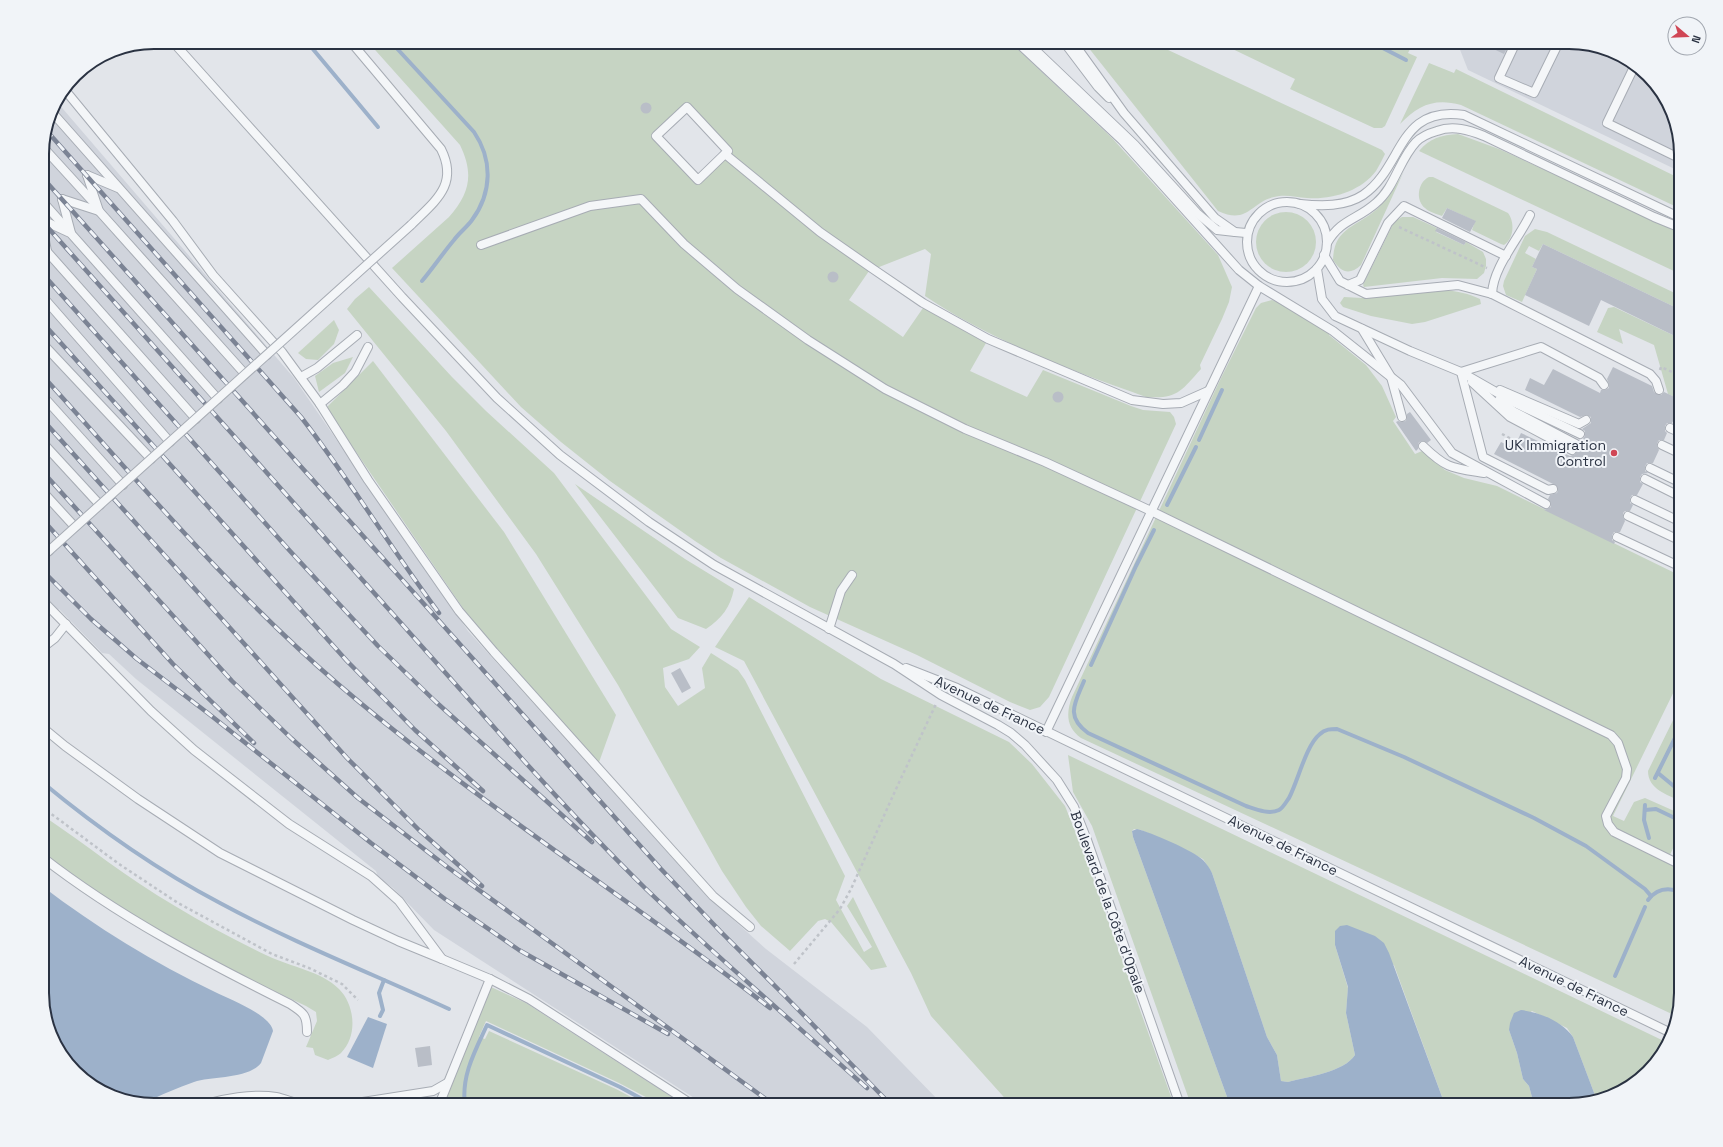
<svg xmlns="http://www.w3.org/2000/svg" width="1723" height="1147" font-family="'Space Grotesk',sans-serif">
<rect width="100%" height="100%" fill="#e2e5ea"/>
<g fill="#d0d4dc">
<polygon points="1457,42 1569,42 1631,61 1666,98 1681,154 1681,172 1468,70"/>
<polygon points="57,102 294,378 468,631 706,895 766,949 867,1027 943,1105 705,1105 434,930 393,888 378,877 376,871 136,679 109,654 102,653 59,609 52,616 42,607 42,147 51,111"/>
</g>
<g fill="#c6d4c3" fill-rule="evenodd">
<path d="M368 42H1010L1112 138 1218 255 1232 287 1229 302 1222 319 1200 365 1201 369C1181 391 1178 399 1146 397 1070 370 992 341 925 296L931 254 925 249 869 271 849 300 903 337 923 308 986 343 970 371 1027 397 1043 370 1131 406 1143 410 1170 412 1174 417 1176 424 1049 697 1040 707 1030 710 1010 702 917 655 810 607 721 558 695 541 610 481 561 442 521 407 392 268 449 217C470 193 474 174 460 145ZM687 107 728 151 698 180 656 136Z"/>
<path d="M1084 42H1151L1382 150 1385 154C1382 160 1379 166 1376 171 1361 191 1332 200 1307 198 1296 197 1285 194 1274 197 1251 202 1248 225 1218 211Z"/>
<polygon points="1218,42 1396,42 1410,49 1408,53 1417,57 1385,126 1382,128 1374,128 1290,89 1295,79"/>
<path d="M1429 63 1454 73 1456 69 1681 179V209L1461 105C1434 98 1419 105 1400 124Z"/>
<path d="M1458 134 1499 149 1681 232V261L1676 272 1419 151C1430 138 1441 135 1458 134Z"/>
<path d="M1404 171 1361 265C1349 276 1341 272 1333 260 1334 227 1357 227 1377 209 1388 198 1397 185 1404 171Z"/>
<path d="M1429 177H1433L1508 213C1515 222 1514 239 1504 245L1501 244 1472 230 1475 221 1447 208 1442 216C1437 214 1429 212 1425 208 1415 200 1418 182 1429 177Z"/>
<circle cx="1286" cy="242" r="30"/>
<polygon points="1402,217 1413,217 1437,228 1436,232 1464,245 1466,242 1483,252 1486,259 1486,266 1484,273 1477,279 1442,278 1364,287 1363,285 1394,222"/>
<polygon points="1535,229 1547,232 1681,296 1681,310 1543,244 1539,251 1529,246 1525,253 1536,259 1532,267 1537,269 1522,302 1506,295 1503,286 1504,281 1525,236"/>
<polygon points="369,287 452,377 486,411 554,473 671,629 700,647 689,659 663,668 665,687 678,706 705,688 702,668 711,653 738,670 745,680 845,876 836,900 864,952 872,947 847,906 853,897 887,967 871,970 831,922 825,919 818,921 790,951 761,926 746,907 722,871 618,685 536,554 446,431 347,309 355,299"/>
<path d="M1443 290C1456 291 1468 293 1480 299L1481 304 1425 322 1412 324 1371 316 1343 307 1340 303 1344 297 1362 298Z"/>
<path d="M1272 300 1284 305 1329 333V335L1366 365 1382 386 1396 417 1393 421 1415 454 1422 451 1445 470 1464 478 1497 486 1681 576V677L1613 816 1624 821 1634 802 1645 798 1681 814V831L1669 857 1681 863V993L1674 1015 1081 738C1066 727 1066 713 1072 697L1221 378 1256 308 1261 303Z"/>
<polygon points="1614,307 1681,339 1681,400 1668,394 1654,345 1619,329 1623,344 1597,332 1608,308"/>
<polygon points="334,320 339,330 334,344 318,360 306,359 298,353"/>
<polygon points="353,357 345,373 319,392 315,376 333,363"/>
<polygon points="373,361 504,532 616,715 598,765 469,617 326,408"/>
<path d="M575 484 685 559 734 589C730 608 722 618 706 629L678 618Z"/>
<polygon points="749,597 881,679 1009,742 1032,764 1065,806 1085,856 1174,1105 1011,1105 931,1016 911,973 744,661 715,647"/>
<path d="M1681 704V801C1667 795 1648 789 1648 771Z"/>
<path d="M1068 755 1666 1042 1662 1055 1625 1090 1596 1098 1573 1037 1567 1028 1532 1011 1509 1030 1517 1053 1523 1079 1529 1086 1532 1097 1533 1105H1445L1394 965 1335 945 1348 988 1346 1013 1355 1055C1344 1072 1307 1077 1288 1082L1281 1081 1277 1055 1267 1037 1212 873 1203 859 1178 846 1141 830 1134 829 1132 831 1133 837 1230 1105H1191L1092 826 1073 792Z"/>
<path d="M42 815C87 845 128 879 175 906 205 924 236 941 268 956 291 967 321 971 339 989 355 1005 358 1036 341 1053 338 1056 332 1058 328 1060L315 1055 313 1048 306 1047 317 1021 316 1012 306 1006 208 960 111 904 42 852Z"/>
<polygon points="491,987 526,1003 684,1105 661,1105 619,1083 486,1021 479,1037 485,1039 489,1031 616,1089 646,1105 444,1105"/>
</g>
<g fill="#9db1ca">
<path d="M1137 829C1150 832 1194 851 1203 860 1207 864 1210 869 1212 873L1267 1037 1277 1055 1281 1081 1288 1082C1307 1077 1344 1072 1355 1055L1346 1013 1348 987 1335 945V931L1340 926 1347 925 1375 936 1384 943 1389 953 1445 1105H1230L1133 837 1132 831Z"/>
<path d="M42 886C96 927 154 963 215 992 229 999 271 1015 273 1031L261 1063C249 1079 212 1076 194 1082 178 1088 161 1094 146 1103L92 1086 57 1049 42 1000Z"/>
<path d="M1521 1010C1539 1012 1562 1021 1573 1037L1596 1098 1569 1105H1533L1532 1097 1529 1086 1523 1079 1517 1053 1509 1030 1510 1023 1514 1013Z"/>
<polygon points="368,1017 387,1024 373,1068 347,1057"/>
</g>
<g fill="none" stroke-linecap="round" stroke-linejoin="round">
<g stroke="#9db1ca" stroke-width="4">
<polyline points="307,42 378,127"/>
<path d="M391 42 474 132C493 160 492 193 472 220 467 227 459 233 454 240 443 253 433 268 422 281"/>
<polyline points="1371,42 1406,60"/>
<polyline points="1199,440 1222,390"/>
<polyline points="1167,505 1196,447"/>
<polyline points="1091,665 1136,566 1154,530"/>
<path d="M1084 681C1075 703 1065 716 1088 733L1246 806C1255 809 1269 815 1279 810 1283 808 1286 802 1289 798 1298 781 1306 745 1320 734 1325 729 1331 729 1337 729L1404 757 1534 818 1586 846 1645 889 1651 896"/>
<polyline points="1658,773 1681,792"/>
<polyline points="1655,778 1681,726"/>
<path d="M42 782C95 826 159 871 220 903 294 943 373 974 449 1009"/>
<polyline points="1645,805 1644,820 1649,838"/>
<polyline points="1645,810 1656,809 1681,821"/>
<path d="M1648 900C1657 888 1668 887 1681 892"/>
<polyline points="1615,976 1645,907"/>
<polyline points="380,1016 383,1010 379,993 384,980"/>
<path d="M465 1105C461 1076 475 1051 487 1025L620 1087 653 1105"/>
</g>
</g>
<g fill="#b9bec7">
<polygon points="1479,42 1510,42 1504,54"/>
<circle cx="646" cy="108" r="5.5"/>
<polygon points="1447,208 1476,221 1470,232 1442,218"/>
<polygon points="1437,228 1466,242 1464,245 1435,231"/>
<polygon points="1543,244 1681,310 1681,339 1601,300 1589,326 1525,295 1537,269 1532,267"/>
<circle cx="833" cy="277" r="5.5"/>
<polygon points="1613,367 1652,386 1654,392 1658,395 1661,395 1664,392 1681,400 1675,405 1675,409 1678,412 1672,423 1667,423 1665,426 1665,431 1667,433 1664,440 1659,440 1657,443 1657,446 1659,450 1653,463 1647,463 1645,466 1645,471 1648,473 1642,474 1640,477 1640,482 1643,484 1637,495 1632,495 1630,498 1630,503 1633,505 1630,511 1625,511 1623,513 1623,517 1625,521 1620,532 1614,532 1612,535 1612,540 1615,542 1614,544 1544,510 1551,507 1551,503 1548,499 1550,495 1557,493 1558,490 1557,486 1494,454 1501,442 1514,448 1521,433 1570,456 1575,454 1577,449 1581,446 1581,441 1579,439 1583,439 1585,436 1585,431 1582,429 1591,423 1591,417 1586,415 1580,417 1525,390 1530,378 1544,385 1553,369 1600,393 1601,390 1605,390 1609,388 1609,384 1607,379"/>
<circle cx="1058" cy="397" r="5.5"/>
<polygon points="1410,412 1431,440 1427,443 1424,441 1419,442 1418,445 1418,449 1416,451 1396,422 1398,421 1401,422 1406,421 1407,414"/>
<polygon points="680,668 691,688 682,693 671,673"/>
<polygon points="430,1046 432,1065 418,1067 415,1048"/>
</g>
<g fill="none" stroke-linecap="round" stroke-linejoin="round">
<g stroke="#a7acb4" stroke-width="10">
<g id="service">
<polyline points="173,42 402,297 497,398 560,455 649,522 714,565 894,664 941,695 998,725 1011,733 1025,745 1057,780 1074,807 1087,840 1180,1105"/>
<path d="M351 42 441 149C459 185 435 201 411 225"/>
<polyline points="1017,42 1122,140 1239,270 1259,286 1333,331 1401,385 1452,453 1546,504"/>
<polyline points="1027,42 1135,145 1197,213 1217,230 1235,232"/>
<polyline points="1064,42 1098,87 1109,98"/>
<polyline points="1073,42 1124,113 1215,218 1235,232 1246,233"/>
<polyline points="1516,42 1499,78 1534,93 1559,42"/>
<polyline points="1635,65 1607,123 1681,159"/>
<polyline points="65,90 173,221 213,275 282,352 320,404 343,385 355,372 368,347"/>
<polygon points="687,107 728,151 698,180 656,136"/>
<polyline points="51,111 267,355"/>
<polyline points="42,146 95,204"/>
<polyline points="725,154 820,232 873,269 923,303 988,339 1132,400 1163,404 1181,403 1208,391"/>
<polyline points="87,175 99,211 245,374"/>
<polyline points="87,175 118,188"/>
<polyline points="62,199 99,211"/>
<polyline points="62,199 71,233"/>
<polyline points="42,201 218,399"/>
<circle cx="1287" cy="242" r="40"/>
<path d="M1300 204C1321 206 1345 207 1363 195 1404 167 1397 105 1464 115L1681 218"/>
<polyline points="42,220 68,232"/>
<polyline points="42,226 47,251"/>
<path d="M1327 243C1341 219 1357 220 1376 203 1395 187 1399 160 1416 142 1421 137 1430 133 1437 131 1453 125 1469 130 1484 136L1654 217 1681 228"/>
<polyline points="481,245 590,206 641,199 684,244 737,289 808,340 885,389 965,429 1045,462 1151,511 1611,735 1618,743 1627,769 1626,778 1606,816 1608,824 1614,832 1681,865"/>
<polyline points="42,246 196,419"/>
<polyline points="1324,255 1340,281 1366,294 1458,285 1492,294 1650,374 1656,381 1659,390"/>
<polyline points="1317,269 1322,299 1335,316 1410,351 1461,372 1517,404 1580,434"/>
<polyline points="1348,285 1360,280 1388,223 1404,206 1506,256"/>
<path d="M1492 294C1493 267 1518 240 1530 215"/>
<polyline points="42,296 170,442"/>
<polyline points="1362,329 1391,377 1402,417"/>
<polyline points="42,343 151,459"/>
<polyline points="1461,372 1483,457 1548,490 1553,489"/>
<polyline points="1461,372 1541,347 1599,378 1604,385"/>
<polyline points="301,377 317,368 357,335"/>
<polyline points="1472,382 1510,417 1572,450"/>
<polyline points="1500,390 1579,424 1586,420"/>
<polyline points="42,395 123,485"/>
<polyline points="1499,400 1513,411 1576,444"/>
<polyline points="320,404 368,480 459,611 494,652 713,896 750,927"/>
<polyline points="1680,407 1681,407"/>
<polyline points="1670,428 1681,433"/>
<polyline points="42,442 100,505"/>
<polyline points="1662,445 1681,454"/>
<path d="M1423 446C1447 469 1452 468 1484 473"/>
<polyline points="1650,468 1681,483"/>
<polyline points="1645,479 1681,497"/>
<polyline points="42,491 75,527"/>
<polyline points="1635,500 1681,522"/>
<polyline points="1628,516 1681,541"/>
<polyline points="1617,537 1681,567"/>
<polyline points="42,543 49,551"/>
<polyline points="42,600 151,711 194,750 289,824 371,876 399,901 442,959 398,941 353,920 220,853 138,799 65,746 42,727"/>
<polyline points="829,629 841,591 852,575"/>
<polyline points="42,648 55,638 66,624"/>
<polyline points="906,668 957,688 1669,1032"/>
<polyline points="1046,732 1259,286"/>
<path d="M42 857C119 917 204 961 290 1004 304 1013 307 1015 307 1032"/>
<polyline points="442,959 490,979 529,999 693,1105"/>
<path d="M201 1105C222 1099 254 1093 276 1097 286 1099 296 1104 306 1105"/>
<polyline points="331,1105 350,1104 433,1091 447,1083"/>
<polyline points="439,1105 490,979"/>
</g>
</g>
<g stroke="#bfc3c9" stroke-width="2.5" stroke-dasharray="3 3" stroke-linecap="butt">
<polyline points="1399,227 1487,268"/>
<polyline points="1660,370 1661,367 1681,376"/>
<polyline points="1502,434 1515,441"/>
<polyline points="42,807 119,864 178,903 272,954 309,968 342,984 358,1000"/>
<polyline points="794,964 840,909 851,889 896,789 936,704"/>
</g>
<use href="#service" stroke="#f4f6f8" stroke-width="8"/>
<g stroke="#7b8394" stroke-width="4.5">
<g id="rail">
<path d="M46 130 301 417C350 480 391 549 439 613"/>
<polyline points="42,177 661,869 720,931 785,996 891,1105"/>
<path d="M42 221 525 762C564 805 604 848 646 889 718 958 793 1022 867 1088"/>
<polyline points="42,273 290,551 378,646 436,702 592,842"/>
<polyline points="42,322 347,661 415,730 483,791"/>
<path d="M42 375C138 481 230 591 338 684 474 801 628 897 770 1008"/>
<polyline points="42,419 347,758 419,830 482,886"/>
<polyline points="42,471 232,681 291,738 358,798 446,866 774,1105"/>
<polyline points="42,519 173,664 254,743"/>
<polyline points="42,570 91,619 137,659 209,714 371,843 445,899 519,950 668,1034"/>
</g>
</g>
<use href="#rail" stroke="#f1f4f8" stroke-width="3" stroke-dasharray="9" stroke-linecap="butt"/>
<g stroke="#a7acb4" stroke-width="10" stroke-linecap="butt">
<polyline id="service-bridge" points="42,557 411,225"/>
</g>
<use href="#service-bridge" stroke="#f4f6f8" stroke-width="8"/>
</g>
<circle fill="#d04655" stroke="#f1f4f8" stroke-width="1.5" cx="1614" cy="453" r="4"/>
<g text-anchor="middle" stroke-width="4" stroke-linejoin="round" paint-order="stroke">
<g font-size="14" fill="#2a3242" stroke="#f1f4f8" text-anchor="end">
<text x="1606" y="450">UK Immigration<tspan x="1606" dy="16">Control</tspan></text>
</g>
<g font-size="14" fill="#2a3242" stroke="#f1f4f8">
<text transform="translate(990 705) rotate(25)" y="5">Avenue de France</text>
<text transform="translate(1283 845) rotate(26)" y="5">Avenue de France</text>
<text transform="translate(1108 902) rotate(70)" y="5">Boulevard de la Côte d'Opale</text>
<text transform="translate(1574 986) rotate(26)" y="5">Avenue de France</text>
</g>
</g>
<path d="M0 0H1723V1147H0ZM154 49H1569A105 105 0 0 1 1674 154V993A105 105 0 0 1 1569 1098H154A105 105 0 0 1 49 993V154A105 105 0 0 1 154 49Z" fill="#f1f4f8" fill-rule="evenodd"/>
<path fill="none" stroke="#2a3242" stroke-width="2" d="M154 49H1569A105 105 0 0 1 1674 154V993A105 105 0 0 1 1569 1098H154A105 105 0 0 1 49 993V154A105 105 0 0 1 154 49Z"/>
<g transform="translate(1687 36) rotate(109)"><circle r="19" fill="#f1f4f8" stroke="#a1a6af"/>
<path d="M0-3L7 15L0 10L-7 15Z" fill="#d04655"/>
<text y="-6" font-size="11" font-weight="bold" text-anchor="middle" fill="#2a3242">N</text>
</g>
</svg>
